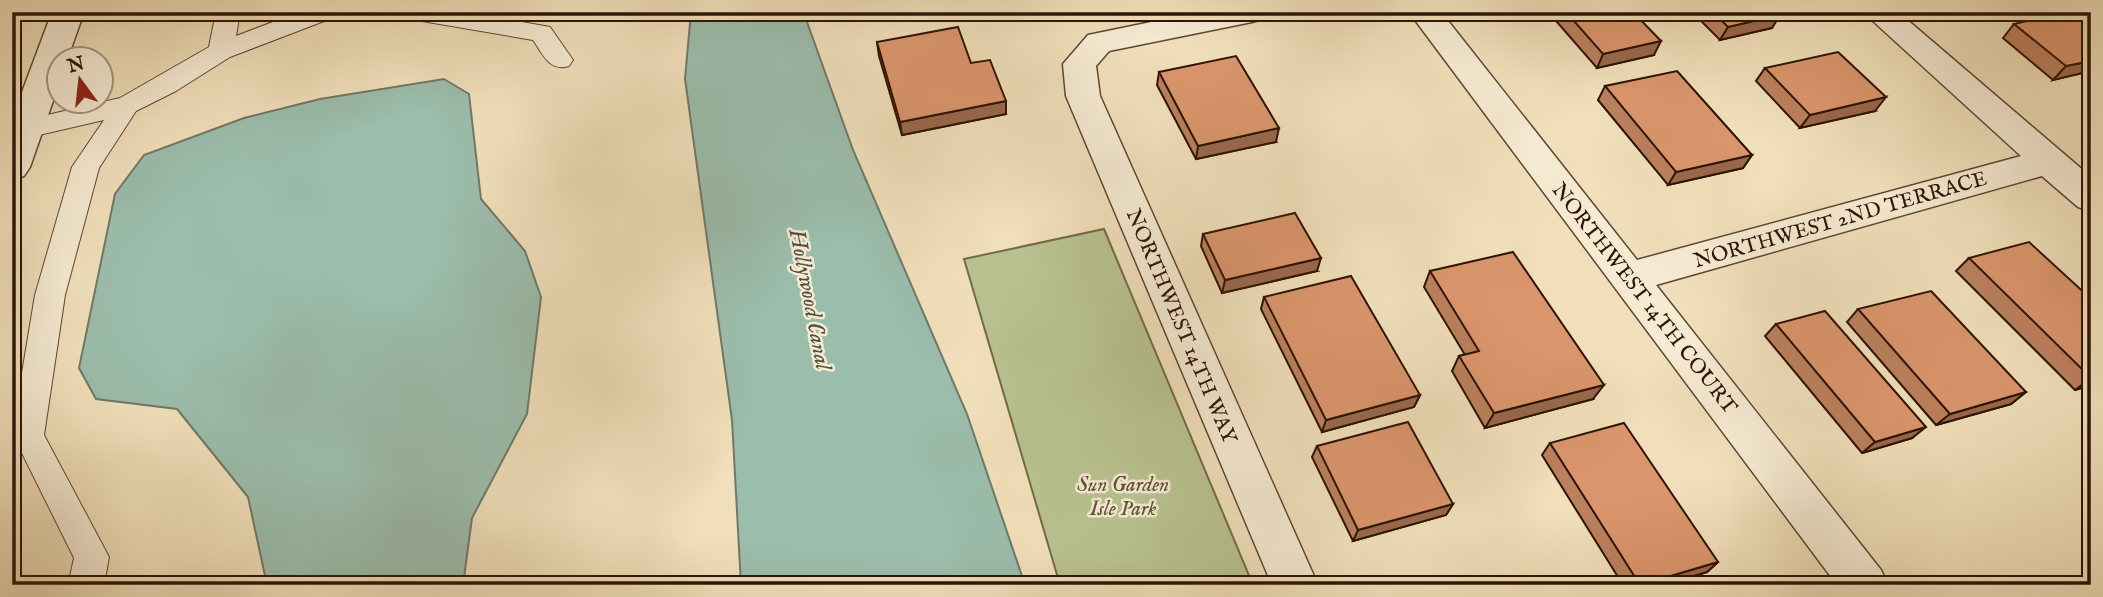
<svg xmlns="http://www.w3.org/2000/svg" width="2103" height="597" font-family="'IM FELL English',serif">
<rect width="100%" height="100%" fill="#f0dfba"/>
<filter id="stains"><feTurbulence type="fractalNoise" baseFrequency=".00286" numOctaves="4"/><feColorMatrix values="0 0 0 0 .2 0 0 0 0 .09 0 0 0 0 .02 0 0 0 .5 -.17"/></filter>
<radialGradient id="worn" r=".72"><stop offset=".6" stop-color="#630" stop-opacity="0"/><stop offset="1" stop-color="#630" stop-opacity=".3"/></radialGradient>
<polygon fill="#b8c290" stroke="#736a4a" stroke-width="2" points="1104,229 1253,585 1060,585 964,259"/>
<g fill="#9bbdac" stroke="#6f7969" stroke-width="2">
<polygon points="691,12 810,12 807,22 853,150 967,414 1025,585 741,585 732,420 685,79"/>
<polygon points="444,79 469,94 481,199 525,251 541,297 527,414 472,518 463,585 267,585 248,497 177,409 96,399 79,368 115,194 144,155 244,118 320,99"/>
</g>
<g fill="none" stroke-linecap="round" stroke-linejoin="round">
<g stroke="#5e4632" stroke-width="2">
<g id="service">
<polygon points="216,12 240,12 236,36 299,12 335,12 332,18 230,57 176,91 136,111 99,168 65,295 44,435 109,557 104,585 68,585 74,558 12,433 35,295 72,167 104,120 26,138 17,136 13,129 17,122 26,120 120,98 209,47"/>
<path d="M404 12H465L550 27 573 60 569 66C549 72 543 54 533 40L416 20 407 18Z"/>
</g>
</g>
<g stroke="#5e4632" stroke-width="3">
<g id="minor">
<polygon points="1200,12 1267,12 1263,19 1252,22 1109,51 1096,66 1100,96 1318,585 1272,585 1066,96 1063,64 1088,35"/>
<polygon points="1409,12 1441,12 1637,260 2021,156 1863,12 1898,12 2091,177 2091,211 2078,207 2042,176 1656,285 1881,570 1888,585 1837,585"/>
</g>
</g>
<g stroke="#5e4632" stroke-width="3">
<polygon id="tertiary" points="52,12 84,12 67,60 60,60 60,81 30,167 24,176 12,180 12,119"/>
</g>
<use href="#service" fill="#f5ead2" fill-rule="evenodd"/>
<use href="#minor" fill="#f5ead2" fill-rule="evenodd"/>
<use href="#tertiary" fill="#f5ead2" fill-rule="evenodd"/>
</g>
<g fill="#bb805d" stroke="#2e1305" stroke-width="2">
<polygon points="1551,12 1633,12 1654,55 1597,68 1550,14"/>
<polygon points="1692,12 1778,12 1772,28 1720,40"/>
<polygon points="2091,18 2091,71 2053,80 2003,38 2014,24"/>
<polygon points="877,42 971,63 1006,114 902,135 879,56"/>
<polygon points="1765,68 1875,111 1800,128 1756,81"/>
<polygon points="1159,72 1276,142 1196,159 1157,85"/>
<polygon points="1605,86 1752,155 1743,168 1668,185 1598,100"/>
<polygon points="1203,234 1317,271 1222,293 1201,246"/>
<polygon points="1969,258 2091,299 2091,385 2075,390 1956,271"/>
<polygon points="1430,271 1593,399 1485,428 1452,371 1459,356 1465,355 1424,287"/>
<polygon points="1264,297 1420,395 1414,407 1322,432 1261,309"/>
<polygon points="1858,309 2026,392 2011,404 1936,425 1847,322"/>
<polygon points="1776,324 1912,438 1862,453 1765,336"/>
<polygon points="1550,443 1718,562 1707,572 1664,585 1623,585 1542,455"/>
<polygon points="1317,446 1453,504 1446,515 1353,541 1312,457"/>
</g>
<g fill="#99684c" stroke="#2e1305" stroke-width="2">
<polygon points="1780,15 1772,28 1720,40 1728,27"/>
<polygon points="1661,41 1654,55 1597,68 1603,54"/>
<polygon points="2091,61 2091,71 2053,80 2066,66"/>
<polygon points="1886,97 1875,111 1800,128 1810,115"/>
<polygon points="1006,101 1006,114 902,135 900,122"/>
<polygon points="1279,128 1276,142 1196,159 1198,146"/>
<polygon points="1752,155 1743,168 1668,185 1676,172"/>
<polygon points="1321,258 1317,271 1222,293 1225,280"/>
<polygon points="2091,378 2091,385 2075,390"/>
<polygon points="1604,385 1593,399 1485,428 1494,413"/>
<polygon points="2026,392 2011,404 1936,425 1950,414"/>
<polygon points="1420,395 1414,407 1322,432 1326,420"/>
<polygon points="1926,427 1912,438 1862,453 1875,442"/>
<polygon points="1453,504 1446,515 1353,541 1358,530"/>
<polygon points="1718,562 1707,572 1664,585 1640,585"/>
</g>
<g fill="#da956c" stroke="#2e1305" stroke-width="2">
<polygon points="1566,12 1633,12 1661,41 1603,54"/>
<polygon points="1713,12 1778,12 1780,15 1728,27"/>
<polygon points="2068,12 2084,12 2091,18 2091,61 2066,66 2014,24"/>
<polygon points="958,27 971,63 990,60 1006,101 900,122 877,42"/>
<polygon points="1838,52 1886,97 1810,115 1765,68"/>
<polygon points="1236,56 1279,128 1198,146 1159,72"/>
<polygon points="1677,71 1752,155 1676,172 1605,86"/>
<polygon points="1295,213 1321,258 1225,280 1203,234"/>
<polygon points="2029,242 2091,299 2091,378 1969,258"/>
<polygon points="1513,252 1604,385 1494,413 1459,356 1479,351 1430,271"/>
<polygon points="1351,276 1420,395 1326,420 1264,297"/>
<polygon points="1931,291 2026,392 1950,414 1858,309"/>
<polygon points="1825,311 1926,427 1875,442 1776,324"/>
<polygon points="1408,422 1453,504 1358,530 1317,446"/>
<polygon points="1624,423 1718,562 1640,585 1550,443"/>
</g>
<g text-anchor="middle" stroke-width="5" stroke-linejoin="round" paint-order="stroke">
<g font-size="21" fill="#2e1305" stroke="#f5ead2">
<text transform="translate(1840 219) rotate(-16)" y="7">NORTHWEST 2ND TERRACE</text>
<text transform="translate(1645 298) rotate(52)" y="7">NORTHWEST 14TH COURT</text>
<text transform="translate(1182 326) rotate(67)" y="7">NORTHWEST 14TH WAY</text>
</g>
<g font-size="21" font-style="italic" fill="#5e5036" stroke="#f5ead2">
<text x="1123" y="491">Sun Garden<tspan x="1123" dy="24">Isle Park</tspan></text>
</g>
<g font-size="23" font-style="italic" fill="#544e3f" stroke="#f5ead2">
<text transform="translate(811 299) rotate(79)" y="8">Hollywood Canal</text>
</g>
</g>
<rect width="2103" height="597" fill="none" stroke="#f0dfba" stroke-width="42"/>
<rect x="14" y="14" width="2075" height="569" fill="none" stroke="#2e1305" stroke-width="3.5"/>
<rect x="21" y="21" width="2061" height="555" fill="none" stroke="#2e1305" stroke-width="2"/>
<g transform="translate(80 80) rotate(345)"><circle r="33" fill="#f5ead2" stroke="#a59480" stroke-width="2"/>
<path d="M0-5L12 26L0 18L-12 26Z" fill="#8f2418"/>
<text y="-10" font-size="19" font-weight="bold" text-anchor="middle" fill="#2e1305">N</text>
</g>
<rect width="100%" height="100%" filter="url(#stains)"/>
<rect width="100%" height="100%" fill="url(#worn)"/>
</svg>
